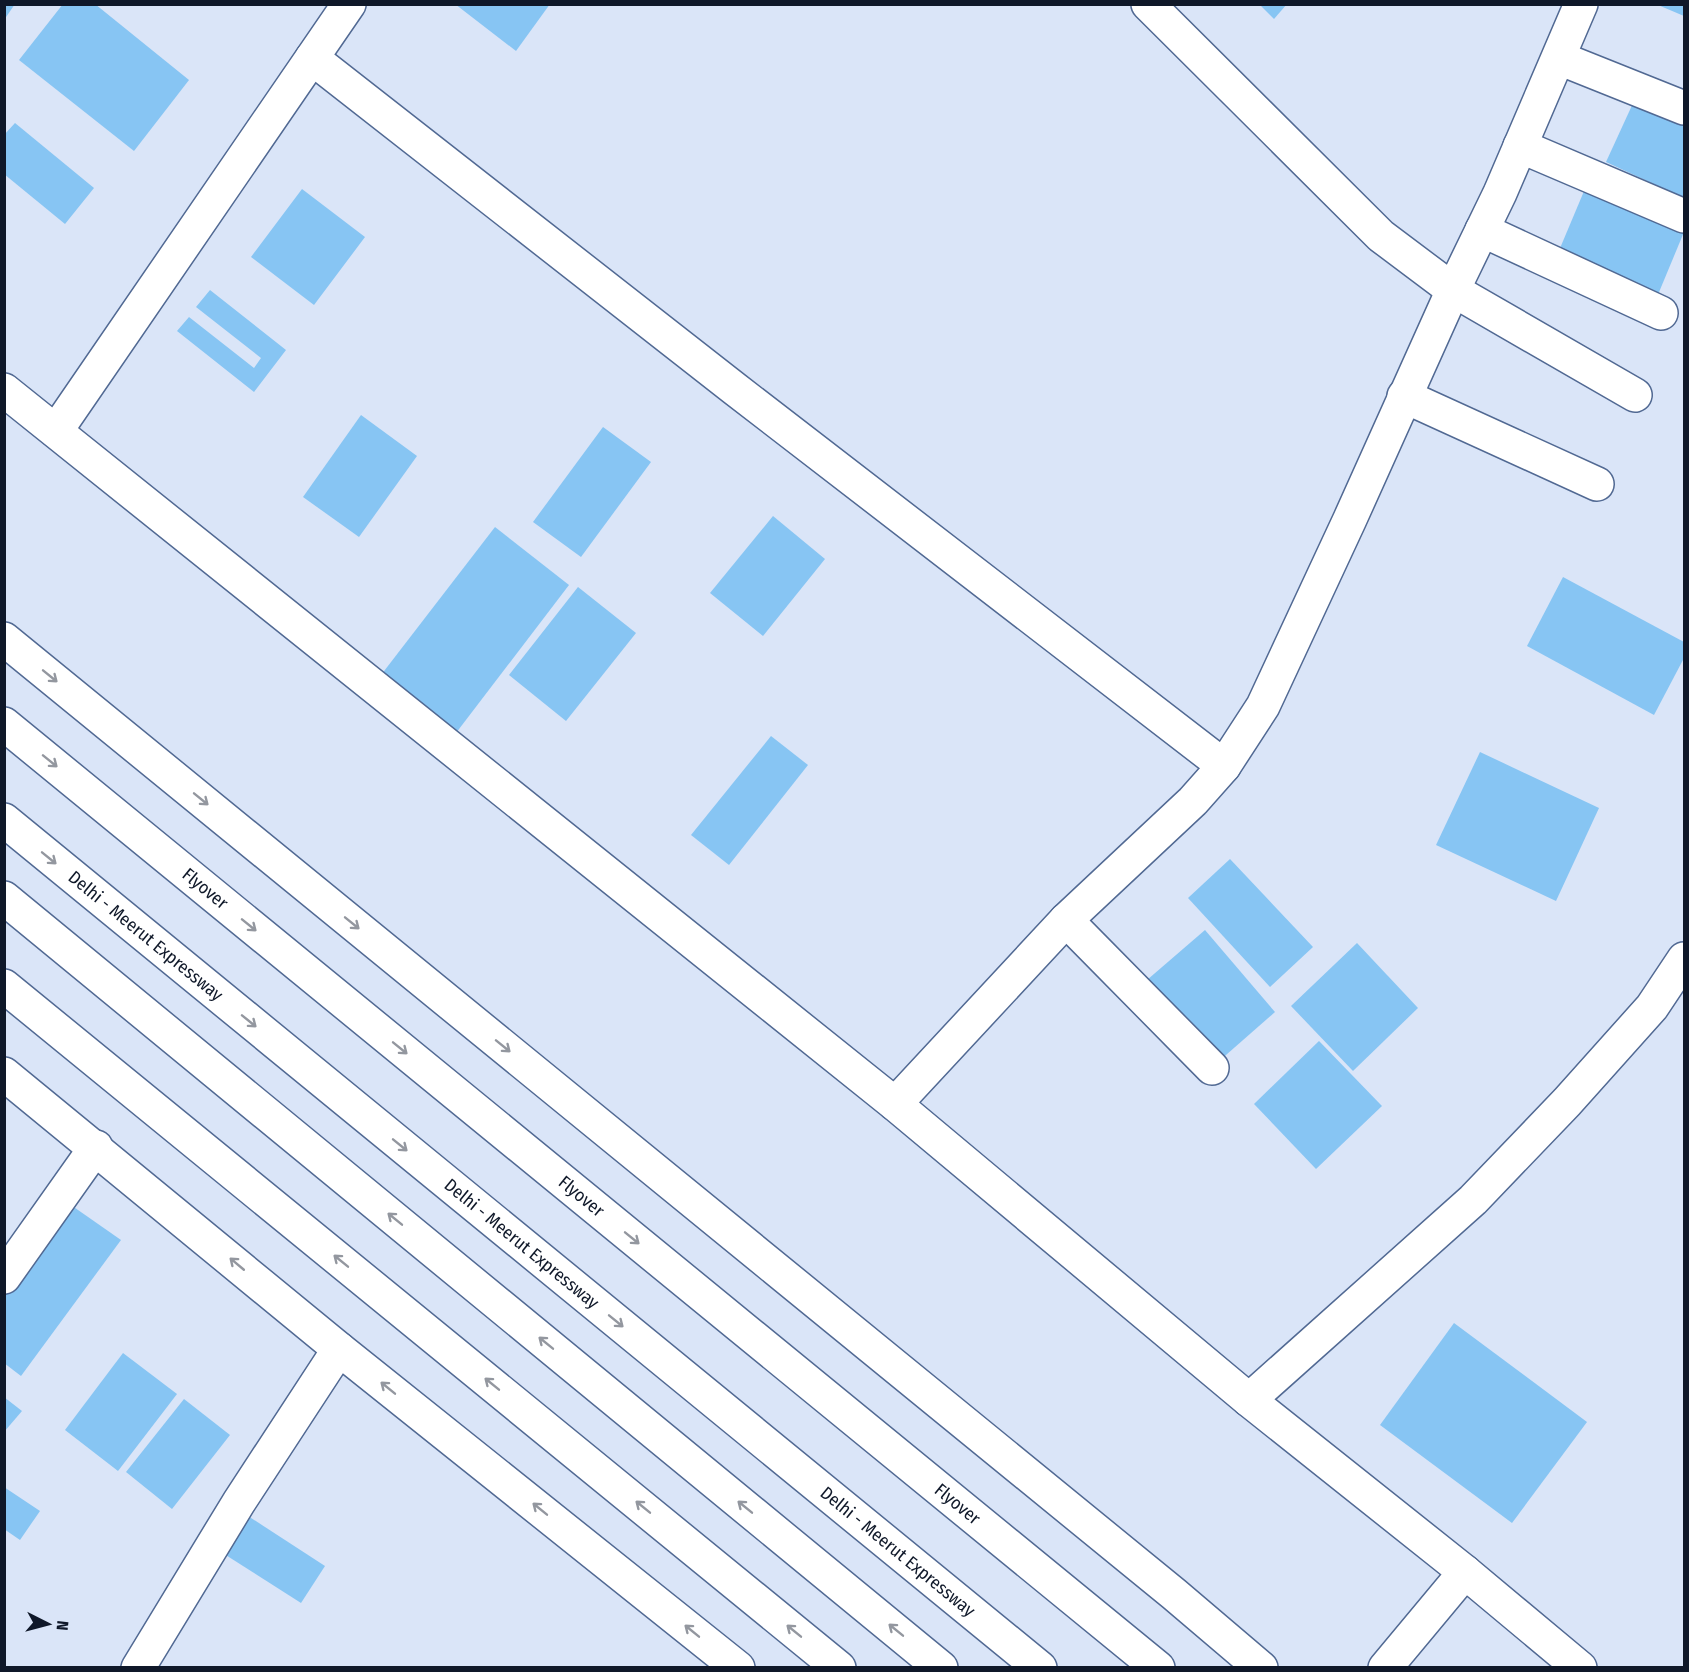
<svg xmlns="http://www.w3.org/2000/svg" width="1689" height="1672" font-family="'Fira Sans Condensed',sans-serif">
<rect width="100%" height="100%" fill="#dae5f8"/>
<g fill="#87c5f3">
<polygon points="4,4 15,4 4,20"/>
<polygon points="63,4 95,4 189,80 134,151 19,60"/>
<polygon points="455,4 550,4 516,51"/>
<polygon points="1259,4 1287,4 1274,19"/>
<polygon points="1658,5 1684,5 1684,16"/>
<polygon points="1634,101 1684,124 1684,198 1606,162"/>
<polygon points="15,123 94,188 65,224 4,174 4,135"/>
<polygon points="1587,184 1684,232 1657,297 1558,253"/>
<polygon points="302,189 365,237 314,305 251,257"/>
<polygon points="210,290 286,350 254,392 177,331 189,317 254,368 261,358 196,307"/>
<polygon points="361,415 417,456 359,537 303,497"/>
<polygon points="603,427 651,462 581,557 533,522"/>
<polygon points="773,516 825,559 763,636 710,593"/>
<polygon points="495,527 569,585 456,733 381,675"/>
<polygon points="1563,577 1684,642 1684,658 1654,715 1527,646"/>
<polygon points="578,587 636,633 566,721 509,675"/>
<polygon points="771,736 808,765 729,865 691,835"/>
<polygon points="1480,752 1599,808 1556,901 1436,845"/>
<polygon points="1230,859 1313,947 1270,987 1188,898"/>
<polygon points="1205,930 1275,1012 1218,1062 1147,980"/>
<polygon points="1357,943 1418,1008 1353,1071 1291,1006"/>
<polygon points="1319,1041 1382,1106 1316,1169 1254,1104"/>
<polygon points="68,1203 121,1240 21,1376 4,1363 4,1294"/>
<polygon points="1454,1323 1587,1422 1512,1523 1380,1425"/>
<polygon points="123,1353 177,1394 118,1471 65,1430"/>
<polygon points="4,1397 22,1411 4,1432"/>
<polygon points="184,1399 230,1435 172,1509 126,1472"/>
<polygon points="4,1487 40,1511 20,1540 4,1529"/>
<polygon points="245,1514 325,1566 301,1603 221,1552"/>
</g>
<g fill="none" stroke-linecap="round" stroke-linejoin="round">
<g stroke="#516993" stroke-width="36">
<g id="minor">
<polyline points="1148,4 1381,236 1453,290 1635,395"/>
<polyline points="312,58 735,389 1224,766"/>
<polyline points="1559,58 1684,108"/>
<polyline points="1520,146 1684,216"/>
<polyline points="1482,230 1661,313"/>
<polyline points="1404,396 1597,484"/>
<polyline points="56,431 349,4"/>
<polyline points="4,639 1174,1594 1261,1668"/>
<polyline points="1066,920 1212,1068"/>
<polyline points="4,1074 339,1349 738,1668"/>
<polyline points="895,1104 1066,920 1193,801 1224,766 1263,706 1350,519 1453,290 1500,193 1581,4"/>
<polyline points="4,1277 96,1147"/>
<polyline points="1249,1400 1473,1200 1567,1102 1652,1007 1684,959"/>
<polyline points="138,1668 239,1502 339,1349"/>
<polyline points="1385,1668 1465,1572"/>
</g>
</g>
<g stroke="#516993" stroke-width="36">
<polyline id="major" points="4,390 895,1104 1249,1400 1465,1572 1580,1668"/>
</g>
<g stroke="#516993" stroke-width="36">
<g id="highway">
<path id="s1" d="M4 724 1158 1668"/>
<path id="s2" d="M4 820 1040 1668"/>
<polyline points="4,898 941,1668"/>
<polyline points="4,986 839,1668"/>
</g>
</g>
<use href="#minor" stroke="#fff" stroke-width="33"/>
<use href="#major" stroke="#fff" stroke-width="33"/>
<use href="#highway" stroke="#fff" stroke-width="33"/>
</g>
<defs><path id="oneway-shaft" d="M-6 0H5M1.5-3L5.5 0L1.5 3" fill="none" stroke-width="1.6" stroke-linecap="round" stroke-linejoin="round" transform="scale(1.5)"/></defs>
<g stroke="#93979f">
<use href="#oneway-shaft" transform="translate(50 676) rotate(39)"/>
<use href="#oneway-shaft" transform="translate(50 761) rotate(39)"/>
<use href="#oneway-shaft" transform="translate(201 799) rotate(39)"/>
<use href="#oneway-shaft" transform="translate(49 858) rotate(39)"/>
<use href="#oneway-shaft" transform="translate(352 923) rotate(39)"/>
<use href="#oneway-shaft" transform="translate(249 925) rotate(39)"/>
<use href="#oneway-shaft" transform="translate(249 1021) rotate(39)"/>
<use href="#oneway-shaft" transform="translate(503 1046) rotate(39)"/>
<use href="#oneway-shaft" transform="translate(400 1048) rotate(39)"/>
<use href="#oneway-shaft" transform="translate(400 1145) rotate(39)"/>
<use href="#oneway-shaft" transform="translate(395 1219) rotate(-141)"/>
<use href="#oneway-shaft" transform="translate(632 1238) rotate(39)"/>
<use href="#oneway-shaft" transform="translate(341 1261) rotate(-141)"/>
<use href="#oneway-shaft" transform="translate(237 1264) rotate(-140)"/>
<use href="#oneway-shaft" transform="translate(616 1321) rotate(39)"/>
<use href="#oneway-shaft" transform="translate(546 1343) rotate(-141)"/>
<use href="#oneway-shaft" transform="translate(492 1384) rotate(-141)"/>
<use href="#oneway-shaft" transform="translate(388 1388) rotate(-141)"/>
<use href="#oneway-shaft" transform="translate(643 1507) rotate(-141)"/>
<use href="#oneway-shaft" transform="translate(745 1507) rotate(-141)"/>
<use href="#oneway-shaft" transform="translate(540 1509) rotate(-141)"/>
<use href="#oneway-shaft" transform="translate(896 1630) rotate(-141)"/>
<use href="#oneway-shaft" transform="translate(692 1631) rotate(-141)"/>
<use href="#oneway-shaft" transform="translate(794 1631) rotate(-141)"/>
</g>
<g text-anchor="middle" stroke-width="6" stroke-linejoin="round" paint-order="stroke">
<g font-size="18" fill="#0f1829" stroke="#dae5f8">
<text dy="6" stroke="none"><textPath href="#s1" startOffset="260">Flyover</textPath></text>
<text dy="6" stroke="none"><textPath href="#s2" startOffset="183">Delhi - Meerut Expressway</textPath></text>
<text dy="6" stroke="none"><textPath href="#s1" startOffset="746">Flyover</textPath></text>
<text dy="6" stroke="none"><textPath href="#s2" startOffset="669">Delhi - Meerut Expressway</textPath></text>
<text dy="6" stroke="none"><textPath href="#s1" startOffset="1232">Flyover</textPath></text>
<text dy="6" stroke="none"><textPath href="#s2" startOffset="1155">Delhi - Meerut Expressway</textPath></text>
</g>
</g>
<rect width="1689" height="1672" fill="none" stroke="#0f1829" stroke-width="12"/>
<g transform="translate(48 1624) rotate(96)" stroke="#dae5f8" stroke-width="4.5" paint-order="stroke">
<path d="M0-4.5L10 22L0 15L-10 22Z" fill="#0f1829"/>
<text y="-9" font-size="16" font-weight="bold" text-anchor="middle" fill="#0f1829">N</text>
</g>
</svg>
